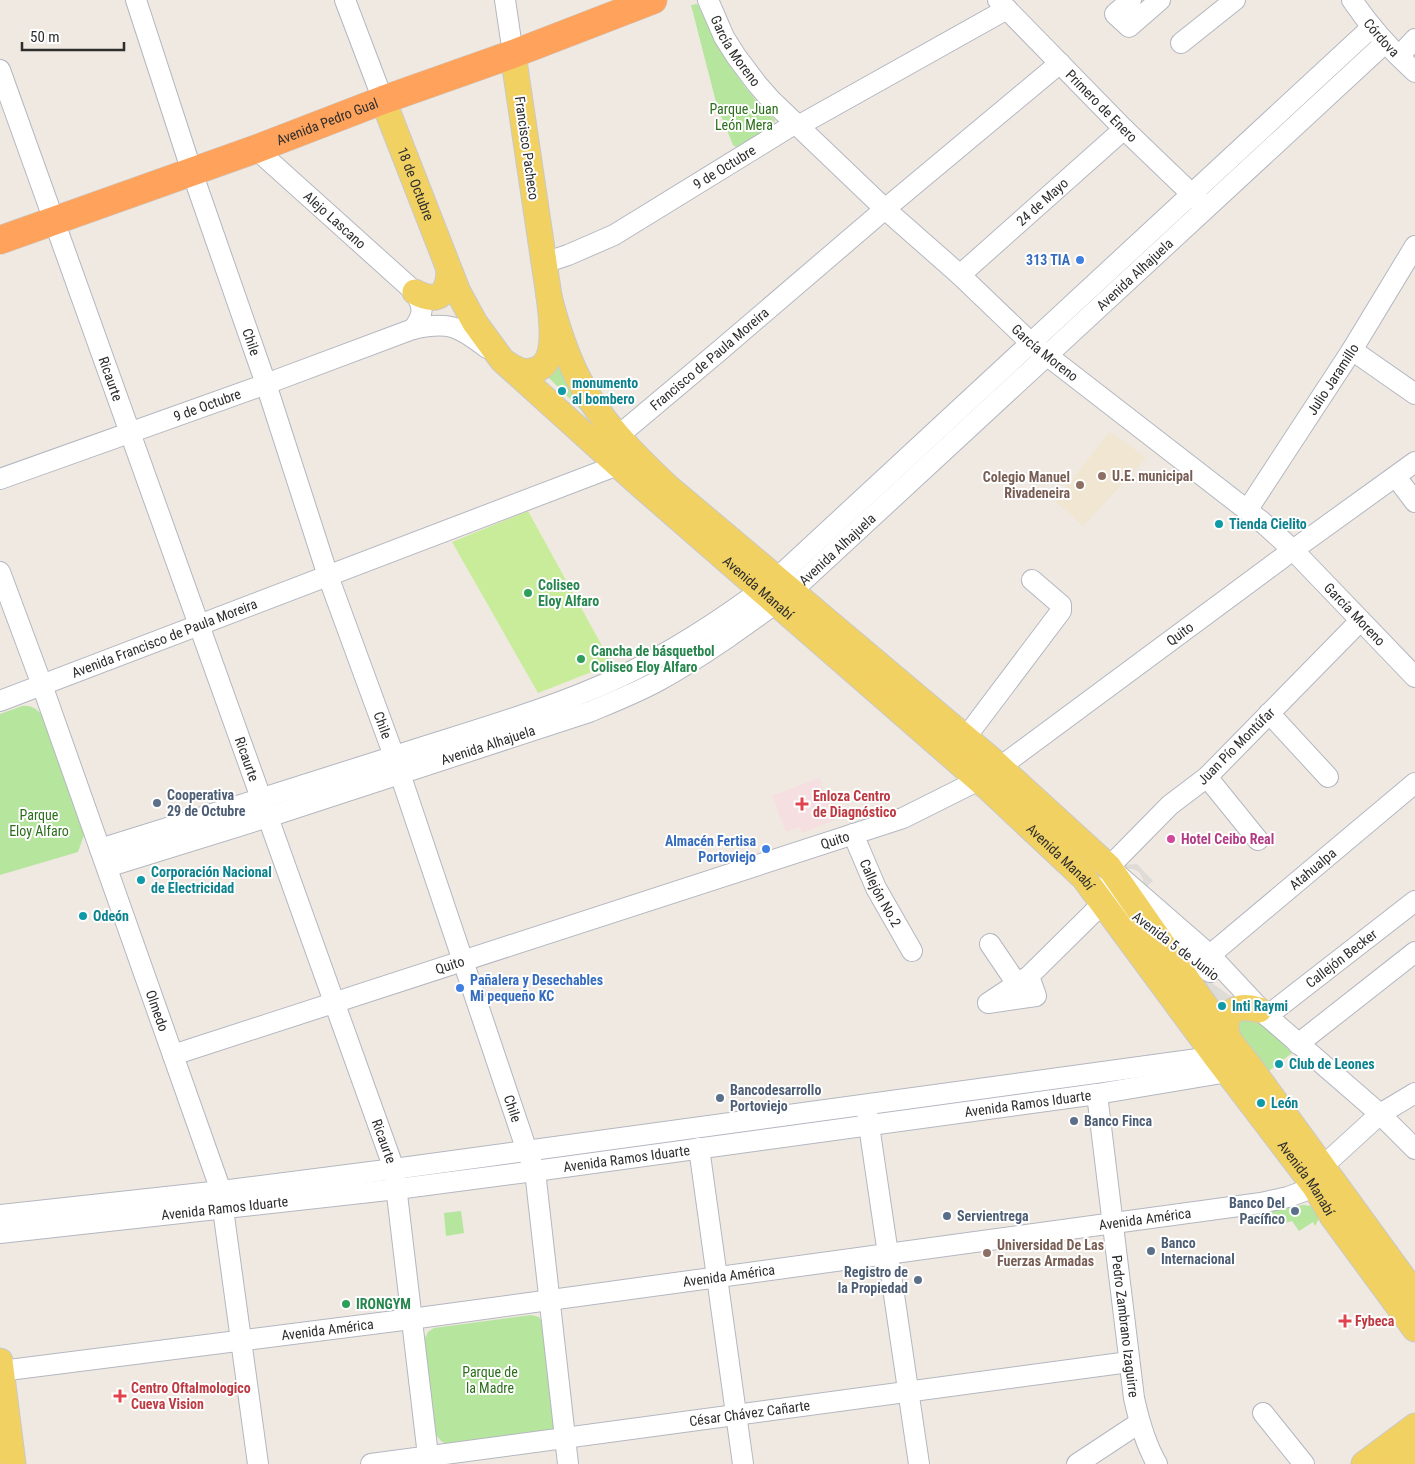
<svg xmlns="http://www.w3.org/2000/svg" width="1415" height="1464" font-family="'Roboto Condensed',sans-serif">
<rect width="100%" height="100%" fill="#efe9e1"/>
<polygon fill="#f0e6d1" points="1110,432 1146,458 1083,526 1055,501"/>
<polygon fill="#f5dfe0" points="819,778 835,820 802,833 799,827 786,832 772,796"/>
<g fill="#b6e59e">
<path d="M697 4 698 5C713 37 731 71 754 98 760 106 768 113 775 120L774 125 736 147 733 145 717 106 691 5Z"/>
<polygon points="559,362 599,428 548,377"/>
<path d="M22 706C30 705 36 708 41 714L84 835 78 852 0 875V714Z"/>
<polygon points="1252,1014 1292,1053 1265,1074 1232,1032 1232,1018"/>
<polygon points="1303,1205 1312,1206 1322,1213 1315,1226 1313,1222 1299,1231 1292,1221 1275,1226 1272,1211"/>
<polygon points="461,1211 464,1233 446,1236 444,1213"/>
<polygon points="531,1315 539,1317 543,1324 555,1421 554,1429 547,1433 448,1445 441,1441 436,1435 424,1340 428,1332 434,1328"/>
</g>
<polygon fill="#c9ec9a" points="528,511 612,664 538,693 452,542"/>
<g fill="#dfdcd8">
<polygon points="1137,864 1153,881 1144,889 1143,887 1143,879 1139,872 1133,869 1124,869 1122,865"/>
<polygon points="1187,965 1240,1003 1221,1016"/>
</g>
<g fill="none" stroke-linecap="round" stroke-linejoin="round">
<g stroke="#b4b7c1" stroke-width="22">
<g id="minor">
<path id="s1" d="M136 0 192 172 266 384 328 576 394 756 527 1151 535 1171 568 1464"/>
<polyline points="345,0 383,100"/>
<polyline points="505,0 513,54"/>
<path id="s2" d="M708 0 724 37 736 56 757 84 771 100 885 209 960 275 1031 343 1261 521 1293 550 1415 677"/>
<path id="s3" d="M998 0 1124 129 1200 202"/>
<polyline points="1131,0 1115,14 1129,27 1160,0"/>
<path id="s4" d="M1352 0C1370 27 1391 50 1415 72"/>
<polyline points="1181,43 1235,0"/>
<polyline points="1399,56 1415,39"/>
<path id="s5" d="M0 70 394 1169 429 1464"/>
<path id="s6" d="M256 149 415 292C424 308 424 315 413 329"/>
<path id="s7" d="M544 263 568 255 614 235 796 123 798 126 1007 9"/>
<path id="s8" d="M960 275 1124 129"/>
<polyline points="1352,350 1415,394"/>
<polyline points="1396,477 1415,502"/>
<path id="s9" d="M0 479 266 384 413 329C449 321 458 326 487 348"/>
<path id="s10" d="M1248 509 1352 350 1415 246"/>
<path id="s11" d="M0 572 42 685 221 1191 223 1209 258 1464"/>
<polyline points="1360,621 1207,777 1170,805 1109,867 1210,955 1267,1016 1380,1114 1415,1149"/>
<path id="s12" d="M0 701 618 465V436L718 352 885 209 1060 63"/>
<polyline points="1269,713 1328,777"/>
<polyline points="966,737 1061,611 1061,605 1032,580"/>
<polyline points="1207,777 1258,840"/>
<path id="s13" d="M853 834 876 888 912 951"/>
<path d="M100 849C197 819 295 788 392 757 468 732 547 711 620 677 672 652 730 614 776 579L1372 27"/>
<path id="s14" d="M107 867 268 817 589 712C613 702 636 693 658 681 705 655 749 623 791 592L1385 43"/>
<polyline points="1095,886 1148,925 1210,972"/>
<polyline points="990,944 1017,984"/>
<path id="s15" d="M1210 955 1415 783"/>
<polyline points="1029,976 1036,996 988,1003 1029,976 1103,903"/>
<path id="s16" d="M1267 1016 1415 901"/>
<polyline points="1298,1044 1415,952"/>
<path id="s17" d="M173 1055 903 818 979 780 1008 761 1293 550 1415 462"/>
<path id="s18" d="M1097 1094 1134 1398C1139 1421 1145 1443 1157 1464"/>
<polyline points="867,1112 919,1464"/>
<polyline points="699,1148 743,1464"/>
<polyline points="0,1215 221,1191 394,1169 1227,1055"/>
<path id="s19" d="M0 1233 397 1189 535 1171 1097 1094 1240 1070"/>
<path id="s20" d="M0 1371 411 1319 1261 1203 1288 1197 1315 1187 1322 1167 1380 1114 1415 1093"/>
<polyline points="1263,1413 1304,1464"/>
<path id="s21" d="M371 1464 1129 1362"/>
<polyline points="1077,1464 1139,1423"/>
</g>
</g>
<g stroke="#c9c9c9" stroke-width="27">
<g id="major">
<path id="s22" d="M383 100 458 292 475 323 502 360 637 482 987 787 1084 878 1216 1057 1315 1187 1332 1216 1415 1329"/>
<path d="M415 292C437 304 448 295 449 272"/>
<path d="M549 296C556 324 565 352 578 378 599 420 634 455 668 487L992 760 1109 867 1229 1040 1251 1068 1415 1294"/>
<path d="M506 363C515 369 524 374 535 370 560 363 551 315 549 296L513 54"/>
<path d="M1229 1040C1220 1015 1234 1002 1259 1010"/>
<polyline points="0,1361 13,1464"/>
<polyline points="1364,1464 1415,1426"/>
<polyline points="1396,1464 1415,1450"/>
</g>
</g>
<g stroke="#c9c9c9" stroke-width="29">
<g id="highway">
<path id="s23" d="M0 240 256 149 383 100 513 54 653 0"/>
</g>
</g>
<use href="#minor" stroke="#fff" stroke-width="20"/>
<use href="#major" stroke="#f2d163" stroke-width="25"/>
<use href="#highway" stroke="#ffa35c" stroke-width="28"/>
</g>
<g fill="#3f7fe0" stroke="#fff" stroke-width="2">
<circle cx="1080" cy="260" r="5"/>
<circle cx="766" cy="849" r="5"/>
<circle cx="460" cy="988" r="5"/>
</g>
<g fill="#0f9aa8" stroke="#fff" stroke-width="2">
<circle cx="562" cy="391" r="5"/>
<circle cx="1219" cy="524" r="5"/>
<circle cx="141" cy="880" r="5"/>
<circle cx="83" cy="916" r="5"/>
<circle cx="1222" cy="1006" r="5"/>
<circle cx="1279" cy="1064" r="5"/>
<circle cx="1261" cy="1103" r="5"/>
</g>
<g fill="#8d6e63" stroke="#fff" stroke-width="2">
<circle cx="1102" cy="476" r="5"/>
<circle cx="1080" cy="485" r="5"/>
<circle cx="987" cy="1253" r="5"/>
</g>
<g fill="#2e9e5b" stroke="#fff" stroke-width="2">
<circle cx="528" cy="593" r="5"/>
<circle cx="581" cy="659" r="5"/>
<circle cx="346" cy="1304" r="5"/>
</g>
<g fill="#5c6f8a" stroke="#fff" stroke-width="2">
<circle cx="157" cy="803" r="5"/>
<circle cx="720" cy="1098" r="5"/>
<circle cx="1074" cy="1121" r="5"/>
<circle cx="1295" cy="1211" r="5"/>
<circle cx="947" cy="1216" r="5"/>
<circle cx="1151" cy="1251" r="5"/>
<circle cx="918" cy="1280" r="5"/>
</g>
<g fill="#e0444e" stroke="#fff" stroke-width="2">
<path d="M799.5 796.5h5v5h5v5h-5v5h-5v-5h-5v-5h5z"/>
<path d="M1342.5 1313.5h5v5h5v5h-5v5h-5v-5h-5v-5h5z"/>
<path d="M117.5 1388.5h5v5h5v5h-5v5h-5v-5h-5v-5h5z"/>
</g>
<circle fill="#d1479c" stroke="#fff" stroke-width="2" cx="1171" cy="839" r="5"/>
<g text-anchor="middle" stroke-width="4" stroke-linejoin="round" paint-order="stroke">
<g font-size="14" fill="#2e2e2e" stroke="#fff">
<text dy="5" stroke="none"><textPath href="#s4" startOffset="48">Córdova</textPath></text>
<text dy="5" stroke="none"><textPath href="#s2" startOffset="58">García Moreno</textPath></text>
<text dy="5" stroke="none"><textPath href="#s3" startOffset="148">Primero de Enero</textPath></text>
<text dy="5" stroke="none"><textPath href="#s23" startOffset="348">Avenida Pedro Gual</textPath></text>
<text transform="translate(527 148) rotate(82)" y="5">Francisco Pacheco</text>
<text dy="5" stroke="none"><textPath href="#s7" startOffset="205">9 de Octubre</textPath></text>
<text dy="5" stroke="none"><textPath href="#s22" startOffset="90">18 de Octubre</textPath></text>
<text dy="5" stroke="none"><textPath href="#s8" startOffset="110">24 de Mayo</textPath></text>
<text dy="5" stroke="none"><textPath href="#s6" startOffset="106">Alejo Lascano</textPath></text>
<text dy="5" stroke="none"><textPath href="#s14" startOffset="1210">Avenida Alhajuela</textPath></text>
<text dy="5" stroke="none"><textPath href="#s1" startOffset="361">Chile</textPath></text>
<text dy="5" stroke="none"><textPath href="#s2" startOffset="492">García Moreno</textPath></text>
<text dy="5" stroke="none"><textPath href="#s12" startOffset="810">Francisco de Paula Moreira</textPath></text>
<text dy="5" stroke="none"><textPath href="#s5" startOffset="328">Ricaurte</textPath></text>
<text dy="5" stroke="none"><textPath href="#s10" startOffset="155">Julio Jaramillo</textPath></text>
<text dy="5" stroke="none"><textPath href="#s9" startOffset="220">9 de Octubre</textPath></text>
<text dy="5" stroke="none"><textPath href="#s14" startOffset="805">Avenida Alhajuela</textPath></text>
<text dy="5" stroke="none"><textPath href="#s22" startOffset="630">Avenida Manabí</textPath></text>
<text dy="5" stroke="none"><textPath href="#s2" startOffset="898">García Moreno</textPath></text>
<text dy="5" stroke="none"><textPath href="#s17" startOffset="1101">Quito</textPath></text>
<text dy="5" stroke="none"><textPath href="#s12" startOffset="176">Avenida Francisco de Paula Moreira</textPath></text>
<text dy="5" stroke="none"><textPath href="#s1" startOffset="766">Chile</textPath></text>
<text dy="5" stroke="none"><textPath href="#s14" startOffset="400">Avenida Alhajuela</textPath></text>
<text transform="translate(1236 746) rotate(-45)" y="5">Juan Pío Montúfar</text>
<text dy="5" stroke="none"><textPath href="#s5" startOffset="732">Ricaurte</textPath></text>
<text dy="5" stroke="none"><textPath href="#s17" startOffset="696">Quito</textPath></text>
<text dy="5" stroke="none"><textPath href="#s22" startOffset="1035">Avenida Manabí</textPath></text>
<text dy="5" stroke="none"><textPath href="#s15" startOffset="134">Atahualpa</textPath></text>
<text dy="5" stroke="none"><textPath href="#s13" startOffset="65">Callejón No.2</textPath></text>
<text transform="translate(1176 946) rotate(37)" y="5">Avenida 5 de Junio</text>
<text dy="5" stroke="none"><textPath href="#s16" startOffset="94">Callejón Becker</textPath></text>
<text dy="5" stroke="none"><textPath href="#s17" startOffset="291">Quito</textPath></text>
<text dy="5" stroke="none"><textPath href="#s11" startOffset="466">Olmedo</textPath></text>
<text dy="5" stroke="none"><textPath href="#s19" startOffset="1036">Avenida Ramos Iduarte</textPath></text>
<text dy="5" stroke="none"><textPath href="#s1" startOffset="1171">Chile</textPath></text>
<text dy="5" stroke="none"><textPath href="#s5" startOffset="1138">Ricaurte</textPath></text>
<text dy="5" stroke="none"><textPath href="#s19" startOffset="631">Avenida Ramos Iduarte</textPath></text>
<text dy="5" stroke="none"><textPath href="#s22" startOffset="1440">Avenida Manabí</textPath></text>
<text dy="5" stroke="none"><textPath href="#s19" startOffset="226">Avenida Ramos Iduarte</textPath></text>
<text dy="5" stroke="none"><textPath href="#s20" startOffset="1155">Avenida América</textPath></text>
<text dy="5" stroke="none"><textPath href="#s20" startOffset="735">Avenida América</textPath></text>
<text dy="5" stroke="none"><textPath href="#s18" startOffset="234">Pedro Zambrano Izaguirre</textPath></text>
<text dy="5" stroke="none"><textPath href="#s20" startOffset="330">Avenida América</textPath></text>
<text dy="5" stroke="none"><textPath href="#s21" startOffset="382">César Chávez Cañarte</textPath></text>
</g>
<g font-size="14" fill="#2c6e1b" stroke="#fff">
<text x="744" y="114">Parque Juan<tspan x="744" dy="16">León Mera</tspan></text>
<text x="39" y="820">Parque<tspan x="39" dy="16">Eloy Alfaro</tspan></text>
<text x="490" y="1377">Parque de<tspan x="490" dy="16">la Madre</tspan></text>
</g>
<g font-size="14" font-weight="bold" fill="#366cbe" stroke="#fff" text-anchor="end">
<text x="1070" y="265">313 TIA</text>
<text x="756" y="846">Almacén Fertisa<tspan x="756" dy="16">Portoviejo</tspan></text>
<text x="470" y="985" text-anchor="start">Pañalera y Desechables<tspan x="470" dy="16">Mi pequeño KC</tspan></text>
</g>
<g font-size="14" font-weight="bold" fill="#0d838f" stroke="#fff" text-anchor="start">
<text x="572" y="388">monumento<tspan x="572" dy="16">al bombero</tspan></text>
<text x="1229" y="529">Tienda Cielito</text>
<text x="151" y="877">Corporación Nacional<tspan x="151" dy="16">de Electricidad</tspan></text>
<text x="93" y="921">Odeón</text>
<text x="1232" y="1011">Inti Raymi</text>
<text x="1289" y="1069">Club de Leones</text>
<text x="1271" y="1108">León</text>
</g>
<g font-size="14" font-weight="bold" fill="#785e54" stroke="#fff" text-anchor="start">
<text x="1112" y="481">U.E. municipal</text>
<text x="1070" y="482" text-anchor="end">Colegio Manuel<tspan x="1070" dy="16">Rivadeneira</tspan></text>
<text x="997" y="1250">Universidad De Las<tspan x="997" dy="16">Fuerzas Armadas</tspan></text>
</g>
<g font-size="14" font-weight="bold" fill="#27864d" stroke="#fff" text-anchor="start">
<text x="538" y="590">Coliseo<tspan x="538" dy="16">Eloy Alfaro</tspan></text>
<text x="591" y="656">Cancha de básquetbol<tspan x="591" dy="16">Coliseo Eloy Alfaro</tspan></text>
<text x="356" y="1309">IRONGYM</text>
</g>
<g font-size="14" font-weight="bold" fill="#4e5e75" stroke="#fff" text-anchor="start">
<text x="167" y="800">Cooperativa<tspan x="167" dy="16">29 de Octubre</tspan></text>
<text x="730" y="1095">Bancodesarrollo<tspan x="730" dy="16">Portoviejo</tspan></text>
<text x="1084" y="1126">Banco Finca</text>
<text x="1285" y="1208" text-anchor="end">Banco Del<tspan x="1285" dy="16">Pacífico</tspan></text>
<text x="957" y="1221">Servientrega</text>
<text x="1161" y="1248">Banco<tspan x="1161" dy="16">Internacional</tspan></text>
<text x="908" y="1277" text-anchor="end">Registro de<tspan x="908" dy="16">la Propiedad</tspan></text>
</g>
<g font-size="14" font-weight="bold" fill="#be3a42" stroke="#fff" text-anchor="start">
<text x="813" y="801">Enloza Centro<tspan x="813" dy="16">de Diagnóstico</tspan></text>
<text x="1355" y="1326">Fybeca</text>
<text x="131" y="1393">Centro Oftalmologico<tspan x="131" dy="16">Cueva Vision</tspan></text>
</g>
<g font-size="14" font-weight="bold" fill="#b23c85" stroke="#fff" text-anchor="start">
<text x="1181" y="844">Hotel Ceibo Real</text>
</g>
</g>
<path d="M22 42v8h102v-8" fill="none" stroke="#2e2e2e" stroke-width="2.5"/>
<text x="30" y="42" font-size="15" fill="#2e2e2e" stroke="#ffffff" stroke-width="4" paint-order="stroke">50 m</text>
</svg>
